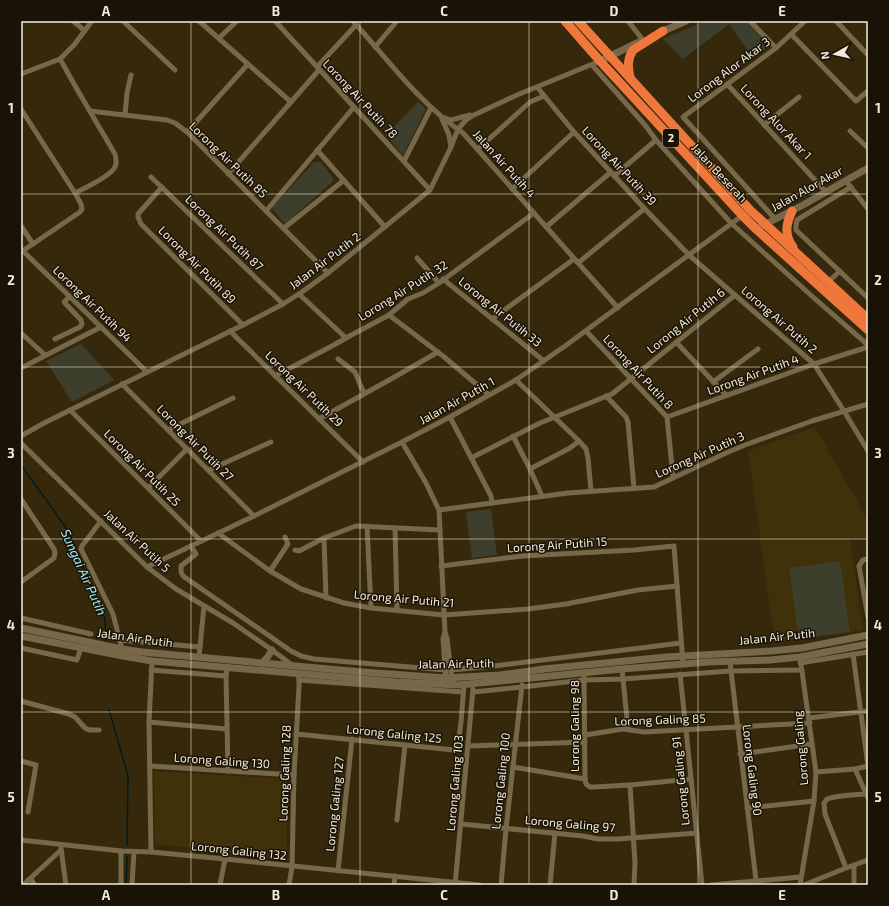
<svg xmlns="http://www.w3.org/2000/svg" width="889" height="906" font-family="'Exo 2',sans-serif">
<rect width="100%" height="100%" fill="#36290b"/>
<g fill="#41310a">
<polygon points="815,427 868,520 868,538 850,540 863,630 775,643 748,451"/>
<polygon points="154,771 287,779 287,855 284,858 155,844"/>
</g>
<g fill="#3d3e2c">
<polygon points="706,21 747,21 770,45 753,58 729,24 683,59 663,39"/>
<polygon points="418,102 426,109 403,155 386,135"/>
<polygon points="314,162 321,162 334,180 285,224 272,208"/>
<polygon points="81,344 114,380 72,402 46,361"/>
<polygon points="491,509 497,555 472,558 466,512"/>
<polygon points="840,561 850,632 799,639 789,568"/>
</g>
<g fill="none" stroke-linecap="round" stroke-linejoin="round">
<g stroke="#001c1e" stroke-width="1.5">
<polyline points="21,465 67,529 105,619 106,643"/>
<polyline points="109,710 128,776 127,845"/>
<polyline points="126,885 127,857"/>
</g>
<g stroke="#77684a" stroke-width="5">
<polyline points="73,21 85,31"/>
<polyline points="123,21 175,70"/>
<polyline points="199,21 291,102"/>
<polyline points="275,21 430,190"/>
<path d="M353 21C388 60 419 103 463 133L618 308"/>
<polyline points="628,21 643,40"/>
<polyline points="750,21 776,48"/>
<polyline points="836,21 868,55"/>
<polyline points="791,34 856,101 868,91"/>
<polyline points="219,38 237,21"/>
<polyline points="375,47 397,21"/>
<path d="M60 59 78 91 115 154C116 158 117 163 115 167 111 176 85 188 75 193"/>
<polyline points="592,65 645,125 656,140 731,223 814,298 868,345"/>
<polyline points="317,67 356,25"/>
<polyline points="21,74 60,59 74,45 92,21"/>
<polyline points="727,84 826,192"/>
<polyline points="537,87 574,132 642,206 689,255 814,364 844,411 868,451"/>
<polyline points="21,109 75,193 81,204 82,209 80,212 21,252"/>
<polyline points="90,111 167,120 175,123 187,132 328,273"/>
<polyline points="125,115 127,93 131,75"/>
<polyline points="445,118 451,120 470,115"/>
<polyline points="442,119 449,135 451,147"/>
<polyline points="764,125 799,97"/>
<polyline points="850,131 868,148"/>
<polyline points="187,132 248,64"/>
<polyline points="478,149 530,102 544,96"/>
<polyline points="317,150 385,227"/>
<polyline points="404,161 431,108"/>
<polyline points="228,174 319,70"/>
<polyline points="614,176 656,140"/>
<polyline points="151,177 283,304"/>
<polyline points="846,181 868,209"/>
<polyline points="162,187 138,214 138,217 141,224 243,325"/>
<polyline points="851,187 797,220 796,226 796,230 868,298"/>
<polyline points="512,189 574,132"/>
<polyline points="266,211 354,107"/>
<polyline points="775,219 683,117 776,48 805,21"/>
<polyline points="21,226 33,244"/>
<polyline points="546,227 611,172"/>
<polyline points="284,228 343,181"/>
<polyline points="23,251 147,372"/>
<polyline points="417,258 439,283"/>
<polyline points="578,263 644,209"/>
<polyline points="443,279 544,361"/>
<polyline points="828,282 840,271"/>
<polyline points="299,294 346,338"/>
<polyline points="389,315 443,356 489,395"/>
<polyline points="492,319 574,259"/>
<polyline points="230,331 363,462"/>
<polyline points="586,331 667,417 673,477"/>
<polyline points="21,333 45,355"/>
<polyline points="55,339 80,327 82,324 81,320 64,302 69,297"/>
<polyline points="676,342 726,395"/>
<polyline points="338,359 355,372 362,389 365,393"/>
<polyline points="21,368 101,327"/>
<polyline points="275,376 332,346 346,338 389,315 408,299 423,293 439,283 534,213"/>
<polyline points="516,380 579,441 586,449 588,458 591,491"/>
<polyline points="713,382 758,349"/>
<polyline points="122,384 254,516"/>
<polyline points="606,396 626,417 628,422 634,488"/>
<polyline points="70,410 201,541"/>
<polyline points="450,417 491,496 492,503"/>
<polyline points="667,417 814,364 868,347"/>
<polyline points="319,419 391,379 438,352"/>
<polyline points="168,430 233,398"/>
<polyline points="21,436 44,423 243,325 283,304 302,292 328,273 430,190 451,147 458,129 466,120 474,115 517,95 600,61"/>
<polyline points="513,436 530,469 542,496"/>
<polyline points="402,442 426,483 439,510 445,632 443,639 446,681"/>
<polyline points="21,443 147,567 176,589 233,623 272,650 292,665"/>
<polyline points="471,458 540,423 612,394 735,295"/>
<polyline points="530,469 570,448 579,441"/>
<polyline points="209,470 271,442"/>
<polyline points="148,488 187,449"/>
<polyline points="21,499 54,549 55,553 54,558 21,582"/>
<polyline points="439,510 568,493 654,487 726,453 745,445 812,421 868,404"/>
<polyline points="101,521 82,546 81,549 113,614 122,649"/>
<polyline points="367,526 371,608"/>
<polyline points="395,528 397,610"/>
<polyline points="218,533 270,571 301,589 344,603 371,608 444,615 528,609 566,604 638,590 677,586"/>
<polyline points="324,538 326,598"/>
<polyline points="191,546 196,554 181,566 181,572 183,576 291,651 301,656 314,659 446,670"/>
<polyline points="295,550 299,551 324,538 356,526 440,530"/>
<polyline points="868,559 863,560 859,566 868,617"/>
<polyline points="441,566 523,556 634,550 674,546 683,664"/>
<polyline points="147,567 254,516 402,442 450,417 516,380 565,346 743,215"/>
<polyline points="270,571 288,544 285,537"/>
<polyline points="21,618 91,634"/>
<polyline points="445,632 447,638 452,681"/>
<polyline points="120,640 200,647"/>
<polyline points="21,648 77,660 81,648"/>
<polyline points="853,654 868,766"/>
<polyline points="199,657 204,606"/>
<polyline points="800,657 816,772 814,801 800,885"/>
<polyline points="730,662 756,880"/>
<polyline points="800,663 868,652"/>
<polyline points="227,667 226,676 228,771"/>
<polyline points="622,669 628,729"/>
<polyline points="151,670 226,676"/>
<polyline points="451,670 494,666 681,643"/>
<polyline points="584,672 585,779 586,784 590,787 594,787 630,785 691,779"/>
<polyline points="680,674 686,730 702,885"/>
<polyline points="299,680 463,692"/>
<polyline points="473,692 522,687 584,680 623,679 730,671 802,670"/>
<polyline points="21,701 69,714 75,717 85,728 89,730 99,730"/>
<polyline points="809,718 868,711"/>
<polyline points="149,722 227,729"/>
<polyline points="296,734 454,750 458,746 461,722 464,685"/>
<polyline points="585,735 623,729 644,732 810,723"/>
<polyline points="468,746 585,742"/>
<polyline points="740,754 812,744"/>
<polyline points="21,761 36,765 28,812"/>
<polyline points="150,766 294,775"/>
<polyline points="513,767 585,779"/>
<polyline points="855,769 868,798"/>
<polyline points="816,772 855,769 868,766"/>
<polyline points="630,785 635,863 634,885"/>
<polyline points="747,808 814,801"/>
<polyline points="397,820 405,745"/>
<polyline points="461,824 583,836 598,839 618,839 697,833"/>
<polyline points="21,840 121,851 151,852 225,859 480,885"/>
<polyline points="61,848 66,885"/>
<polyline points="151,852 149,722 152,661"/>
<path d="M846 868 825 814 824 803 827 799C839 795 853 795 866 794"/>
<polyline points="338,871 352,739"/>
<polyline points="31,878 33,883 35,885"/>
<polyline points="23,885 61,850"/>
<polyline points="121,885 121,851"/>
<polyline points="132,885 134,852"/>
<polyline points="220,885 225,859"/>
<polyline points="289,885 292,867 294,775 299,686 299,680 298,673"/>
<polyline points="394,885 395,876"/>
<polyline points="455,885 473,689"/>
<polyline points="501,885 506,829 522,685"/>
<polyline points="550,885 555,833"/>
<polyline points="711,885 801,877"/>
<polyline points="804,885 846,868 868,860"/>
<polyline points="854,885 854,865"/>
</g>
<g stroke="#77684a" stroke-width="7">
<polyline points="659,33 686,21"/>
<polyline points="600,61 641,41"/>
<polyline points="756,229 803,205 868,168"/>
<polyline points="21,628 122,649 142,652 362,672 446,678 500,675 544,669 666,657 771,651 802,648 868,635"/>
<polyline points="21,636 123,656 152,661 396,682 459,685 622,669 708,662 770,660 800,657 868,644"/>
<polyline points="262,663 267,658 272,650"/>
</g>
<g stroke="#ef773b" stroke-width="9">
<polyline points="565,21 600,61 742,215 756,229 868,330"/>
<polyline points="578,21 750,210 868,319"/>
<path d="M630 78C628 67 627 59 633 50L663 31"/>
<path d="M792 211C786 224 784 235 793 247"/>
</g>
</g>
<path fill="none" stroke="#f3ebda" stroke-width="1" stroke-opacity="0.55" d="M191 21V885M360 21V885M529 21V885M698 21V885M21 194H868M21 367H868M21 539H868M21 712H868"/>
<g text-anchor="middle" stroke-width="3" stroke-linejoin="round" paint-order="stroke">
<rect fill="#191307" stroke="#b2aa9b" stroke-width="1" x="663" y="129" width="16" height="18" rx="3"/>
<g font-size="11" font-weight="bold" fill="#f3ebda">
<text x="671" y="142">2</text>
</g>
<g font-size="12" fill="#f3ebda" stroke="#191307">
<text transform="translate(729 70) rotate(-37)" y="4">Lorong Alor Akar 3</text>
<text transform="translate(360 99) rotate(47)" y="4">Lorong Air Putih 78</text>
<text transform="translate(776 122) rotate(47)" y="4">Lorong Alor Akar 1</text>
<text transform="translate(228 160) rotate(44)" y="4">Lorong Air Putih 85</text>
<text transform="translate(504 164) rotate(48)" y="4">Jalan Air Putih 4</text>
<text transform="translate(619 166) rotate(47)" y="4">Lorong Air Putih 39</text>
<text transform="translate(719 173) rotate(47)" y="4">Jalan Beserah</text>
<text transform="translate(807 189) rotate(-29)" y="4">Jalan Alor Akar</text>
<text transform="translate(224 233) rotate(44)" y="4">Lorong Air Putih 87</text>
<text transform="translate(325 261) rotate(-37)" y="4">Jalan Air Putih 2</text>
<text transform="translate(197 265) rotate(45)" y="4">Lorong Air Putih 89</text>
<text transform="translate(403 291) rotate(-32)" y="4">Lorong Air Putih 32</text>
<text transform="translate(92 304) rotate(44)" y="4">Lorong Air Putih 94</text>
<text transform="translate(500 312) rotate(39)" y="4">Lorong Air Putih 33</text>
<text transform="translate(779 320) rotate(41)" y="4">Lorong Air Putih 2</text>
<text transform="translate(686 321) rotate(-39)" y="4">Lorong Air Putih 6</text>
<text transform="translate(638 372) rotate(47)" y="4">Lorong Air Putih 8</text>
<text transform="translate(753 375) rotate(-20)" y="4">Lorong Air Putih 4</text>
<text transform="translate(304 389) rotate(44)" y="4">Lorong Air Putih 29</text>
<text transform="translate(457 401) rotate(-29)" y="4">Jalan Air Putih 1</text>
<text transform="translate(195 443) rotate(45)" y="4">Lorong Air Putih 27</text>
<text transform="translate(700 455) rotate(-24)" y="4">Lorong Air Putih 3</text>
<text transform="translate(142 468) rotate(45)" y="4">Lorong Air Putih 25</text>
<text transform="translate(137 541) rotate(43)" y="4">Jalan Air Putih 5</text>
<text transform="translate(557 545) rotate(-4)" y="4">Lorong Air Putih 15</text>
<text transform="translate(404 599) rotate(5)" y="4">Lorong Air Putih 21</text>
<text transform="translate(777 637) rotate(-6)" y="4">Jalan Air Putih</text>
<text transform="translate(135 638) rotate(8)" y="4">Jalan Air Putih</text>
<text transform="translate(456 664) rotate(-1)" y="4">Jalan Air Putih</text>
<text transform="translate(660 720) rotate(-2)" y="4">Lorong Galing 85</text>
<text transform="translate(575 726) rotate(-90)" y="4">Lorong Galing 98</text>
<text transform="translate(394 734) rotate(6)" y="4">Lorong Galing 125</text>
<text transform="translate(801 748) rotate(-95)" y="4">Lorong Galing</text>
<text transform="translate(222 761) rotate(4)" y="4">Lorong Galing 130</text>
<text transform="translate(752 770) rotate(83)" y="4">Lorong Galing 90</text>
<text transform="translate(285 773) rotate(-88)" y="4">Lorong Galing 128</text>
<text transform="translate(501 781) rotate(-84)" y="4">Lorong Galing 100</text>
<text transform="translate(681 781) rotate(-96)" y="4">Lorong Galing 91</text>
<text transform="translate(455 783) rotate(-85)" y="4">Lorong Galing 103</text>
<text transform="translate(335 804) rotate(-84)" y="4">Lorong Galing 127</text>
<text transform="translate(570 824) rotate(5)" y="4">Lorong Galing 97</text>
<text transform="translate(239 851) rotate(6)" y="4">Lorong Galing 132</text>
</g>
<g font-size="13" font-style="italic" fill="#a2f0f5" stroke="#191307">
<text transform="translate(84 572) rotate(66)" y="5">Sungai Air Putih</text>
</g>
</g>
<rect width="889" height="906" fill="none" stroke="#191307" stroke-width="44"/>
<g transform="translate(835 54) rotate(262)" stroke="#191307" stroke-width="3" paint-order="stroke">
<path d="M0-3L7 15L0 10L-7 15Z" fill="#f3ebda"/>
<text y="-6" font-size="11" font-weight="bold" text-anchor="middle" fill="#f3ebda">N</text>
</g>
<rect x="22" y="22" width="845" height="862" fill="none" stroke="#f3ebda" stroke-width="1.5"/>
<g font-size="13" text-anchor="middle" font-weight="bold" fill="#f3ebda">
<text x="106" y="16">A</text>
<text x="276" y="16">B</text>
<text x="444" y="16">C</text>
<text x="614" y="16">D</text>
<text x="782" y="16">E</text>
<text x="11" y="113">1</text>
<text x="878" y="113">1</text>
<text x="11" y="285">2</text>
<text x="878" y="285">2</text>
<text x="11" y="458">3</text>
<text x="878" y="458">3</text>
<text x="11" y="630">4</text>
<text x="878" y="630">4</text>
<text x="11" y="802">5</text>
<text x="878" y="802">5</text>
<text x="106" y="900">A</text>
<text x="276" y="900">B</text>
<text x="444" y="900">C</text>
<text x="614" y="900">D</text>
<text x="782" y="900">E</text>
</g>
</svg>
